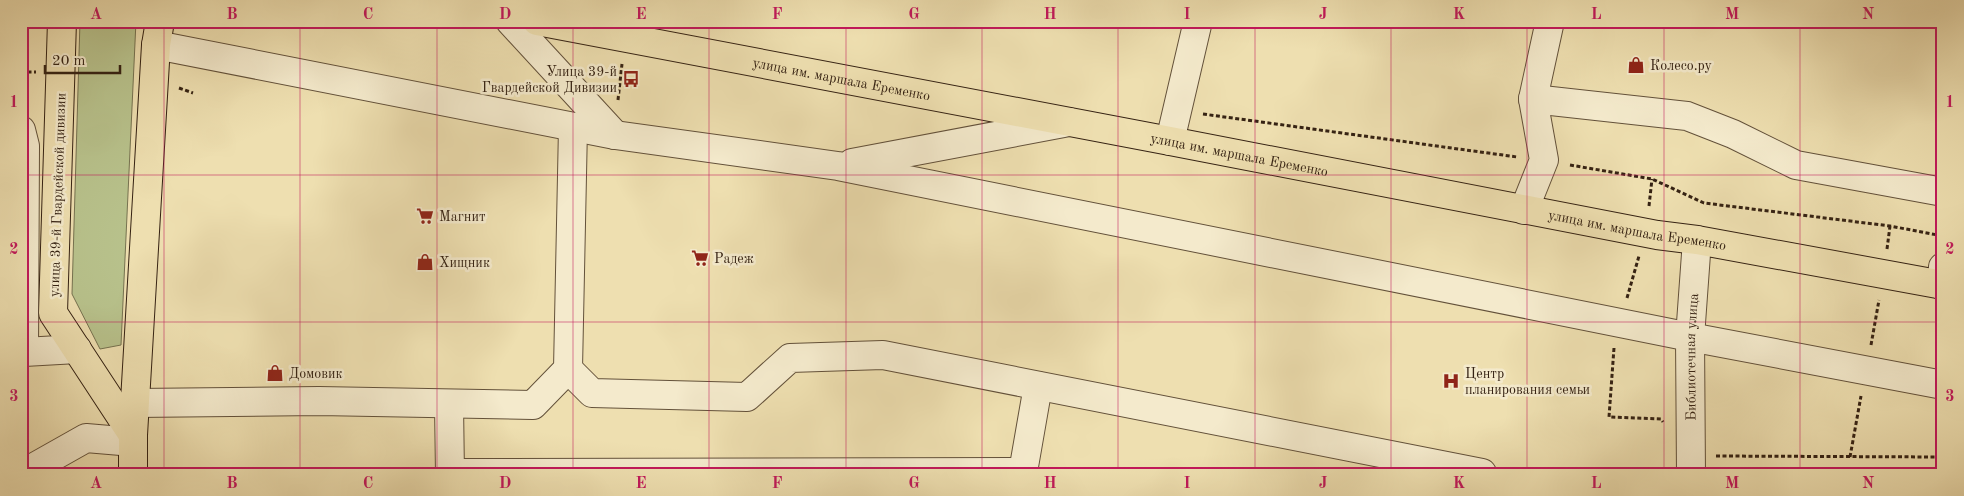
<svg xmlns="http://www.w3.org/2000/svg" width="1964" height="496" font-family="'Old Standard TT',serif">
<rect width="100%" height="100%" fill="#eedfb0"/>
<filter id="stains"><feTurbulence type="fractalNoise" baseFrequency=".004" numOctaves="4"/><feColorMatrix values="0 0 0 0 .2 0 0 0 0 .09 0 0 0 0 .02 0 0 0 .5 -.17"/></filter>
<radialGradient id="worn" r=".72"><stop offset=".6" stop-color="#630" stop-opacity="0"/><stop offset="1" stop-color="#630" stop-opacity=".3"/></radialGradient>
<polygon fill="#b8c28c" stroke="#767250" points="80,21 136,21 121,345 100,349 72,294"/>
<g fill="none" stroke-linecap="round" stroke-linejoin="round">
<g stroke="#63513a" stroke-width="30">
<g id="minor">
<polyline points="510,21 615,135"/>
<polyline points="156,45 615,135 838,166 1690,337 1943,385"/>
<polyline points="1533,99 1687,116 1733,134 1796,165 1943,192"/>
<polyline points="21,130 25,146 24,352 77,349"/>
<polyline points="1170,141 1198,21"/>
<polyline points="852,163 1069,122"/>
<polyline points="1524,210 1544,160 1533,99 1550,21"/>
<polyline points="1941,285 1943,267"/>
<polyline points="568,369 592,393 747,397 790,358 883,355 1482,473 1482,475"/>
<polyline points="135,403 319,401 533,405 568,369 573,127"/>
<polyline points="449,404 450,475"/>
<polyline points="1023,472 1038,386"/>
<polyline points="450,473 1023,472 1023,475"/>
<polyline points="31,475 31,469 86,438 133,442"/>
<path id="s1" d="M1691 475 1690 337 1697 240"/>
</g>
</g>
<g stroke="#352213" stroke-width="30">
<g id="major">
<polyline points="62,21 53,313 133,435"/>
<polyline points="133,475 133,435 156,45 160,21"/>
</g>
</g>
<g stroke="#352213" stroke-width="30">
<g id="highway">
<path id="s2" d="M537 21 1170 141 1657 235 1697 240 1943 285"/>
</g>
</g>
<g stroke="#352213" stroke-width="3" stroke-dasharray="4 2.5" stroke-linecap="butt">
<polyline points="21,72 36,72"/>
<polyline points="179,88 193,93"/>
<polyline points="618,100 622,64"/>
<polyline points="1203,114 1517,157"/>
<polyline points="1570,165 1652,179 1704,203 1890,226 1943,236"/>
<polyline points="1649,206 1652,179"/>
<polyline points="1887,249 1890,226"/>
<polyline points="1627,298 1639,256"/>
<polyline points="1871,345 1879,300"/>
<polyline points="1614,348 1609,417 1661,419 1663,422"/>
<polyline points="1716,456 1943,457"/>
<polyline points="1850,457 1861,396"/>
</g>
<use href="#minor" stroke="#f4eacc" stroke-width="28"/>
<use href="#major" stroke="#eedfb0" stroke-width="28"/>
<use href="#highway" stroke="#eedfb0" stroke-width="28"/>
</g>
<path fill="none" stroke="#c2185b" stroke-width="1" stroke-opacity="0.55" d="M164 21V475M300 21V475M437 21V475M573 21V475M709 21V475M846 21V475M982 21V475M1118 21V475M1255 21V475M1391 21V475M1527 21V475M1664 21V475M1800 21V475M21 175H1943M21 322H1943"/>
<defs>
<g id="shop-bare" transform="scale(1.35)"><path d="M-5-2.5h2.3a2.7 3.5 0 0 1 5.4 0H5L5.5 6h-11ZM-1.5-2.5h3a1.5 2.3 0 0 0-3 0Z" fill="#8f2418" stroke="#f4eacc" stroke-width="2.5" paint-order="stroke"/></g>
<g id="bus-bare" transform="scale(1.35)"><path d="M-5-6H5V4H4V6H2V4H-2V6H-4V4H-5ZM-3.5-4V0h7V-4ZM-3.5 1.2v1.5H-2V1.2ZM2 1.2v1.5H3.5V1.2Z" fill="#8f2418" stroke="#f4eacc" stroke-width="2.5" paint-order="stroke"/></g>
<g id="supermarket-bare" transform="scale(1.35)"><path d="M-6-5.5h2.5l.6 2H6L4.5 2H-2.5L-4.4-4H-6ZM-1.5 3.2a1.3 1.3 0 1 0 .1 0ZM3 3.2a1.3 1.3 0 1 0 .1 0Z" fill="#8f2418" stroke="#f4eacc" stroke-width="2.5" paint-order="stroke"/></g>
<g id="hospital-bare" transform="scale(1.35)"><path d="M-5-5h3v3.5h4V-5h3V5h-3V1.5h-4V5h-3Z" fill="#8f2418" stroke="#f4eacc" stroke-width="2.5" paint-order="stroke"/></g>
</defs>
<g fill-rule="evenodd">
<use href="#shop-bare" x="1636" y="65"/>
<use href="#bus-bare" x="631" y="79"/>
<use href="#supermarket-bare" x="425" y="216"/>
<use href="#supermarket-bare" x="700" y="258"/>
<use href="#shop-bare" x="425" y="262"/>
<use href="#shop-bare" x="275" y="373"/>
<use href="#hospital-bare" x="1451" y="381"/>
</g>
<g text-anchor="middle" stroke-width="5" stroke-linejoin="round" paint-order="stroke">
<g font-size="14" fill="#352213" stroke="#f4eacc" text-anchor="start">
<text x="1650" y="70">Колесо.ру</text>
<text x="617" y="76" text-anchor="end">Улица 39-й<tspan x="617" dy="16">Гвардейской Дивизии</tspan></text>
<text x="439" y="221">Магнит</text>
<text x="714" y="263">Радеж</text>
<text x="439" y="267">Хищник</text>
<text x="289" y="378">Домовик</text>
<text x="1465" y="378">Центр<tspan x="1465" dy="16">планирования семьи</tspan></text>
</g>
<g font-size="14" fill="#352213" stroke="#f4eacc">
<text dy="5" stroke="none"><textPath href="#s2" startOffset="310">улица им. маршала Еременко</textPath></text>
<text dy="5" stroke="none"><textPath href="#s2" startOffset="715">улица им. маршала Еременко</textPath></text>
<text transform="translate(57 195) rotate(-88)" y="5">улица 39-й Гвардейской дивизии</text>
<text dy="5" stroke="none"><textPath href="#s2" startOffset="1120">улица им. маршала Еременко</textPath></text>
<text dy="5" stroke="none"><textPath href="#s1" startOffset="118">Библиотечная улица</textPath></text>
</g>
</g>
<rect width="1964" height="496" fill="none" stroke="#eedfb0" stroke-width="55"/>
<path d="M45 65v8h75v-8" fill="none" stroke="#352213" stroke-width="2.5"/>
<text x="52" y="65" font-size="15" fill="#352213" stroke="#f4eacc" stroke-width="4" paint-order="stroke">20 m</text>
<rect x="28" y="28" width="1908" height="440" fill="none" stroke="#c2185b" stroke-width="2"/>
<g font-size="16" text-anchor="middle" font-weight="bold" fill="#c2185b">
<text x="96" y="19">A</text>
<text x="232" y="19">B</text>
<text x="368" y="19">C</text>
<text x="505" y="19">D</text>
<text x="641" y="19">E</text>
<text x="777" y="19">F</text>
<text x="914" y="19">G</text>
<text x="1050" y="19">H</text>
<text x="1187" y="19">I</text>
<text x="1323" y="19">J</text>
<text x="1459" y="19">K</text>
<text x="1596" y="19">L</text>
<text x="1732" y="19">M</text>
<text x="1868" y="19">N</text>
<text x="14" y="107">1</text>
<text x="1950" y="107">1</text>
<text x="14" y="254">2</text>
<text x="1950" y="254">2</text>
<text x="14" y="401">3</text>
<text x="1950" y="401">3</text>
<text x="96" y="488">A</text>
<text x="232" y="488">B</text>
<text x="368" y="488">C</text>
<text x="505" y="488">D</text>
<text x="641" y="488">E</text>
<text x="777" y="488">F</text>
<text x="914" y="488">G</text>
<text x="1050" y="488">H</text>
<text x="1187" y="488">I</text>
<text x="1323" y="488">J</text>
<text x="1459" y="488">K</text>
<text x="1596" y="488">L</text>
<text x="1732" y="488">M</text>
<text x="1868" y="488">N</text>
</g>
<rect width="100%" height="100%" filter="url(#stains)"/>
<rect width="100%" height="100%" fill="url(#worn)"/>
</svg>
